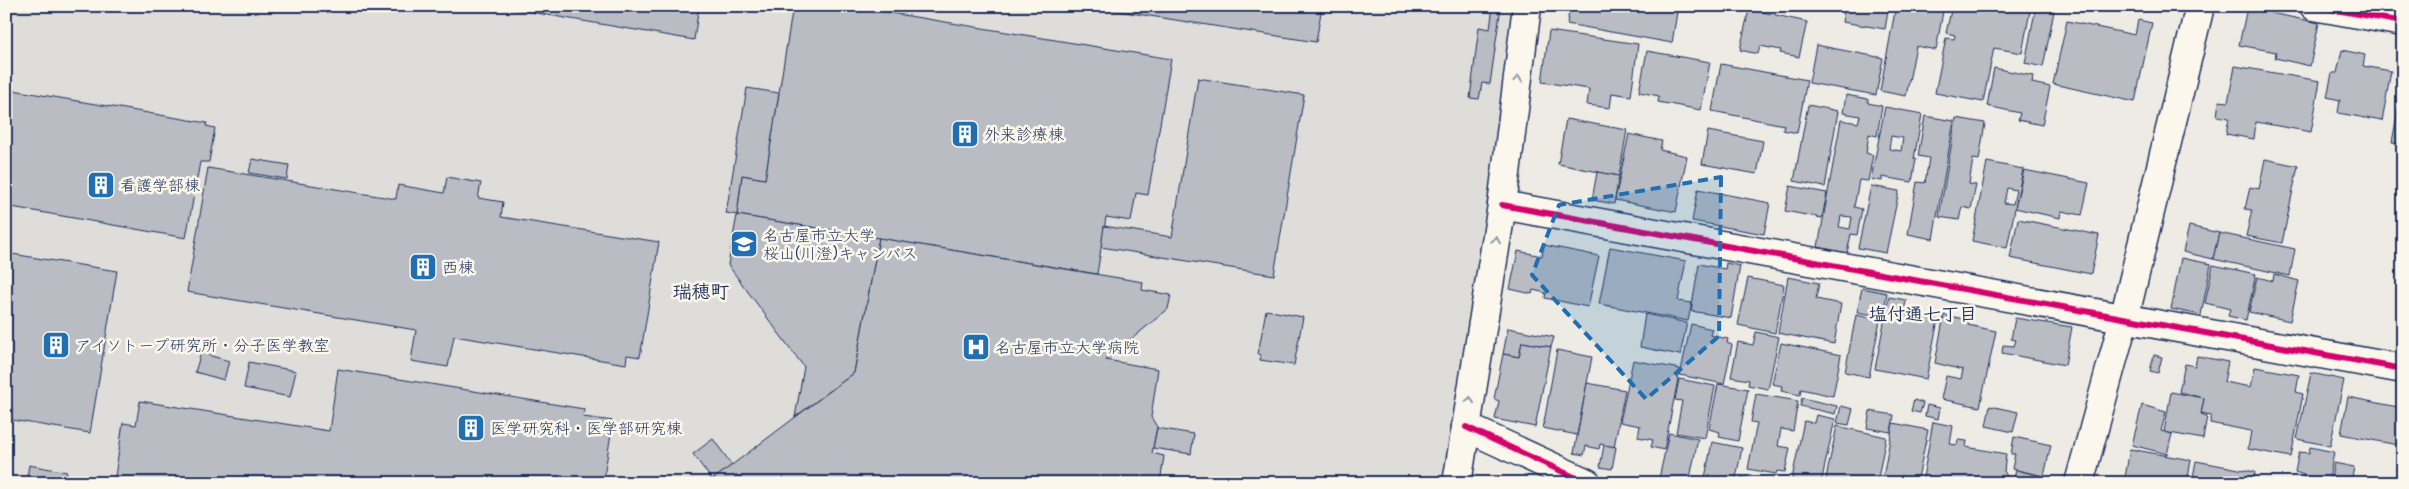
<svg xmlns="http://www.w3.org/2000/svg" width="2409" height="489" font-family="'Patrick Hand','Klee One',sans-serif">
<rect width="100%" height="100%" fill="#eeebe4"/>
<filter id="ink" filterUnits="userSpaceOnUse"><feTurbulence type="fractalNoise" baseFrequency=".02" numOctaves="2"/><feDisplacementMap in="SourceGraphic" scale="10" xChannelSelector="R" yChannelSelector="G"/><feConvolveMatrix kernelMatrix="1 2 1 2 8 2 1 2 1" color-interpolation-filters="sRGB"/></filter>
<g filter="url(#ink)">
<polygon fill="#deddda" points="6,6 1517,6 1445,483 6,483"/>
<g fill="#b9bcc3" stroke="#1b2f5e" fill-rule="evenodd">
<polygon points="495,6 699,6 694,40"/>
<polygon points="793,6 848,6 1171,59 1148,195 1136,193 1131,221 1106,217 1097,274 737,215 742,175 765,179"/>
<polygon points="1086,6 1322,6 1316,42"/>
<polygon points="1493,6 1501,6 1490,84 1482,83 1479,99 1470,98 1479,27 1490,29"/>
<polygon points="1570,6 1678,6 1672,43 1567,24"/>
<polygon points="1845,6 1889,6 1885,29 1842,22"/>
<polygon points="1896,6 1944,6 1936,50 1916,46 1906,96 1880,91"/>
<polygon points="1952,6 2031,6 2022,53 1994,48 1983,102 1935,93 1946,38 1954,39 1955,35 1946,33"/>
<polygon points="2036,6 2055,6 2043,67 2025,63"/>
<polygon points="2247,8 2319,23 2310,66 2275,58 2276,52 2239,45"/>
<polygon points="1749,9 1807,22 1799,57 1780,53 1781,50 1760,46 1758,54 1740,50"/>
<polygon points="2138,20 2152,23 2135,102 2053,84 2067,21 2135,35"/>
<polygon points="1549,31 1638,44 1631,96 1612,93 1610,108 1587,105 1589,89 1542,82"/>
<polygon points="1816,45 1883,58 1876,95 1809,83"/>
<polygon points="2342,50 2365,55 2363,66 2391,71 2382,121 2338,113 2340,100 2327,97 2332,73 2337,73"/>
<polygon points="1647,51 1710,62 1701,110 1658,102 1659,96 1639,92"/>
<polygon points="1721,64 1807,80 1797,133 1783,130 1784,125 1712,111"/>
<polygon points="2235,66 2320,81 2311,132 2256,122 2254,139 2226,134 2229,118 2217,116 2219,101 2228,102"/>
<polygon points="1994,68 2033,76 2032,83 2050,87 2042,125 2018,120 2020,113 1987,106"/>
<polygon points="1198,78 1304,95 1274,275 1101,247 1104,226 1172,237"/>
<polygon points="2403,83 2403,144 2392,142"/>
<polygon points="747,88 779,93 765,179 742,175 737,215 726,213"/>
<polygon points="7,89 207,123 206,126 215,128 209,162 200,162 186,238 6,206"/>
<path d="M1846 95 1868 99V103L1882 106 1877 136 1869 134 1866 153 1873 155 1868 181 1859 180 1854 207 1862 209 1857 235 1851 234 1847 253 1818 247 1841 120 1858 123 1860 116 1843 113ZM1841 216 1852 217 1850 229 1839 227Z"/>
<polygon points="1808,105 1838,111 1825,187 1794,181"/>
<path d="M1885 107 1922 114 1914 159H1916L1912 182 1882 177V181L1871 179ZM1891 136 1903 138 1901 151 1889 149Z"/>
<polygon points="1925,116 1954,121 1933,239 1908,234 1917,182 1925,183 1929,158 1918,156"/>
<polygon points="1956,118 1985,123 1979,160 1973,159 1969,184 1976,185 1971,209 1962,207 1959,220 1939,217"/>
<polygon points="1566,119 1627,130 1619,176 1558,164"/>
<polygon points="1708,131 1763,141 1757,174 1702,164"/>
<polygon points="1629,134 1662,141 1660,150 1687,156 1676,212 1615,200"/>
<polygon points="252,159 289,165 287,179 249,173"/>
<polygon points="2265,159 2298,166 2282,243 2246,236 2252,210 2245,209 2250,187 2259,189"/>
<path d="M1987 162 2023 169 2007 248 1972 241ZM2007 188 2016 190 2013 204 2004 203Z"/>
<polygon points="208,168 396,199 398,185 444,193 447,177 481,183 478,198 503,202 501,217 659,242 640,357 627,355 626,364 454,336 448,367 411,361 416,330 187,292"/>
<polygon points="2024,170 2089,183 2082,215 2061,211 2060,218 2015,208"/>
<polygon points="1597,172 1619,176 1614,204 1592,200"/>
<polygon points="1790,186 1827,193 1822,218 1785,211"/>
<polygon points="1871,186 1899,191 1886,253 1858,248"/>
<polygon points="1698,189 1770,203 1764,234 1692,221"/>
<polygon points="737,215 879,238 854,373 795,417 804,367 728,265"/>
<polygon points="2018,219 2099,235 2091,274 2010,258"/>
<polygon points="2189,226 2219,233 2213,259 2183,252"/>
<polygon points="2219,233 2295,249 2290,276 2213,259"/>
<polygon points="879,238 1143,282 1142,290 1171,295 1168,309 1106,360 1158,369 1151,417 1157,427 1152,453 1164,456 1160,483 708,483 854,373"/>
<polygon points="1544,245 1599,256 1588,307 1545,298 1546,293 1533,290 1532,294 1510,289 1518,251 1542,256"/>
<polygon points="1610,247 1686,261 1678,301 1692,303 1688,321 1599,304"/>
<polygon points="6,253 117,271 90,433 6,419"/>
<polygon points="2181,258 2211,264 2201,315 2171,309"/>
<polygon points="1726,263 1740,266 1731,318 1691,311 1699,264 1725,269"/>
<polygon points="2213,265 2256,274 2246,320 2228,316 2230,309 2205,303"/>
<polygon points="2274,274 2299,281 2290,321 2249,312 2257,277 2273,281"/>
<polygon points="1788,277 1819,283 1816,299 1841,304 1834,344 1778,333"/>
<polygon points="1748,278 1784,285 1775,333 1738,325"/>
<polygon points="1862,288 1887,293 1883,317 1857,312"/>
<polygon points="1889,297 1906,300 1904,313 1938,320 1926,379 1875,369"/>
<polygon points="1266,310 1303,317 1294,365 1260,360 1261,355 1258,354"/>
<polygon points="1645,314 1687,323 1680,355 1640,347"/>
<polygon points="1856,315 1880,320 1869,377 1845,372"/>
<polygon points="1944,315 1969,320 1968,325 1996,331 1980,407 1941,399 1946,376 1961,379 1963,370 1935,363"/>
<polygon points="2015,318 2072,327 2065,365 2002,353 2003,345 2014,346 2016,340 2011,339"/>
<polygon points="1691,324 1712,329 1710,335 1728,339 1727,343 1732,345 1724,384 1680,375"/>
<polygon points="1508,328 1554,337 1551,347 1522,342 1519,357 1503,354"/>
<polygon points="1756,332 1779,337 1768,389 1748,385 1749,380 1731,377 1738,342 1753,345"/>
<polygon points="1522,342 1551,347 1535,427 1495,419 1499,401 1494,399 1503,354 1519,357"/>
<polygon points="1781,343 1841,355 1833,396 1801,389 1800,395 1781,391 1782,386 1772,384"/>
<polygon points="1557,350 1592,357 1577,435 1543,428"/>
<polygon points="201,353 229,361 224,380 195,372"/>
<polygon points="2154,355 2162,357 2158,373 2150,371"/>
<polygon points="2197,356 2228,362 2224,382 2251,387 2255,367 2299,375 2296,392 2303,394 2291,457 2248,449 2251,431 2210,423 2211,415 2201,413 2204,398 2179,392 2185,364 2195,366"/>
<polygon points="1633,360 1680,369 1664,450 1651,447 1653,440 1638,437 1640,426 1620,422"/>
<polygon points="249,362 296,371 290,397 244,388"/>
<polygon points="338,369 584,409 583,417 613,421 603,483 114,483 123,423 136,425 140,401 329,431"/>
<polygon points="2311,373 2344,380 2330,446 2297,439"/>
<polygon points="1679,379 1715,386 1705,438 1676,433 1682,401 1675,400"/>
<polygon points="1587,383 1625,390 1614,447 1600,444 1599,449 1586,446 1584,455 1574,453"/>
<polygon points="1718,384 1748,389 1738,441 1719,437 1720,432 1709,429"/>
<polygon points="2171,392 2204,398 2201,414 2207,416 2203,439 2164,432"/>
<polygon points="1756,394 1798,401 1793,431 1781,429 1778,446 1790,448 1785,472 1777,471 1776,474 1748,469 1757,423 1751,422"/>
<polygon points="2348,397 2403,408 2403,446 2341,434"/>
<polygon points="1802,398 1837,406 1835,414 1800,406"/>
<polygon points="1914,400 1923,403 1920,413 1911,411"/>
<polygon points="1927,405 1940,408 1938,419 1925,416"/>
<polygon points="2142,405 2166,412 2161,431 2172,434 2167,454 2132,445"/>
<polygon points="1841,406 1853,409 1849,425 1837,423"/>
<polygon points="1990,406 2018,412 2013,432 1986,426"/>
<polygon points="1870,411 1894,415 1891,432 1867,428"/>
<polygon points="1816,415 1835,419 1821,483 1791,483 1804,421 1814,423"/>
<polygon points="1933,422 1953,426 1950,444 1957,445 1958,440 1967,441 1966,447 2006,454 2004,471 2011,483 1922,483"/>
<polygon points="1893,423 1928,430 1917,483 1882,483"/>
<polygon points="1837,426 1886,437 1877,483 1825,483"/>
<polygon points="1157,428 1194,434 1191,454 1153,448"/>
<polygon points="1669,433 1698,439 1689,483 1658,483"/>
<polygon points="2014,437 2051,445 2044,476 2012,469 2015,454 2011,454"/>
<polygon points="713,439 732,465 712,480 693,454"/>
<polygon points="1712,442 1742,448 1735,483 1704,483"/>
<polygon points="1604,445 1616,447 1612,469 1600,467"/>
<polygon points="2310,447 2334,452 2328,483 2303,481 2304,475 2295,472 2299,452 2309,453"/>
<polygon points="2130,449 2191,460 2187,483 2124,483"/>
<polygon points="6,450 11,455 7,483 6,483"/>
<polygon points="2196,461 2255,472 2253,483 2192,483"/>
<polygon points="2334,463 2354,467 2351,483 2330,483"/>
<polygon points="29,465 67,472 65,483 27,477"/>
<polygon points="2016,470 2041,476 2039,483 2013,483"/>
<polygon points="1741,477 1768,483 1740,483"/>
<polygon points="27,478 53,483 26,483"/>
</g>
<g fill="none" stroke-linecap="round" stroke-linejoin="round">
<g stroke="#1b2f5e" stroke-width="31">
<g id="street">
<polyline points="2314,6 2403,22"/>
<polyline points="1502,205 2403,369"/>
<polyline points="1466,427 1587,483"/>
<polyline points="1457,483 1502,205 1527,6"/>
</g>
</g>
<g stroke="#1b2f5e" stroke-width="31">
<polyline id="secondary" points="2079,483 2124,319 2200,6"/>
</g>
<use href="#street" stroke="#fbf7ec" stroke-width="28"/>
<use href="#secondary" stroke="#fbf7ec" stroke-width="28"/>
<g stroke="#fbf7ec" stroke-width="9">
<g id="cycleway">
<polyline points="2314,6 2403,22"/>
<polyline points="1502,205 2403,369"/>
<polyline points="1466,427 1587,483"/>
</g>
</g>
<use href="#cycleway" stroke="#d6006c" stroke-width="6"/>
</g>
<defs><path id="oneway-chevron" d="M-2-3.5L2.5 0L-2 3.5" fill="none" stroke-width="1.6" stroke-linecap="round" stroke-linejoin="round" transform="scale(1.25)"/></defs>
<g stroke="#8b93a5">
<use href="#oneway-chevron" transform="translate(1518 79) rotate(-83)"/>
<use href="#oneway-chevron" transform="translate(1496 240) rotate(-81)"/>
<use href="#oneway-chevron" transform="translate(1470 400) rotate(-81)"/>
</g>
</g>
<path fill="#1f6fb2" fill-opacity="0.2" stroke="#1f6fb2" stroke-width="4" stroke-dasharray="10 6" stroke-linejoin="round" d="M1721 177 1719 336 1646 399 1532 275 1559 205Z"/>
<defs>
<g id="building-square" transform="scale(1.4375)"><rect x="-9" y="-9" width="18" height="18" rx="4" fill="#1f6fb2" stroke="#fbf7ec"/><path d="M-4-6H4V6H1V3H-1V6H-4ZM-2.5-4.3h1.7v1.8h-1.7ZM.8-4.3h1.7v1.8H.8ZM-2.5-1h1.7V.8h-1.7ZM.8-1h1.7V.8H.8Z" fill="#fff"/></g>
<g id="university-square" transform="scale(1.4375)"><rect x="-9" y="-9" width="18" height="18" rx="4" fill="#1f6fb2" stroke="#fbf7ec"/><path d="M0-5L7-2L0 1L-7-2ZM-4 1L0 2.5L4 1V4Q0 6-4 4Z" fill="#fff"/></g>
<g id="hospital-square" transform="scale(1.4375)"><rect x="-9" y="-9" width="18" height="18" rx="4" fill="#1f6fb2" stroke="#fbf7ec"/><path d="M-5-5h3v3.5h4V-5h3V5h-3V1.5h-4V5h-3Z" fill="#fff"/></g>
</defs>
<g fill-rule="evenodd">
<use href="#building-square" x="965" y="134"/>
<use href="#building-square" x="101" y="185"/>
<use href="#university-square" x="744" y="244"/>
<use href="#building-square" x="423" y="267"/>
<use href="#building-square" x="56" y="345"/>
<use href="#hospital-square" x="976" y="347"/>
<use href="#building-square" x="471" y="428"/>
</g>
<g text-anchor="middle" stroke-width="5" stroke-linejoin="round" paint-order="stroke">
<g font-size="16" fill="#1b2f5e" stroke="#fbf7ec" text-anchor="start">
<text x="984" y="140">外来診療棟</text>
<text x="120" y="191">看護学部棟</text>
<text x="763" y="241">名古屋市立大学<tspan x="763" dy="18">桜山(川澄)キャンパス</tspan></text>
<text x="442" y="273">西棟</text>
<text x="75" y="351">アイソトープ研究所・分子医学教室</text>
<text x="995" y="353">名古屋市立大学病院</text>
<text x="490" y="434">医学研究科・医学部研究棟</text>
</g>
<g font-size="18" font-weight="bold" fill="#1b2f5e" stroke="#fbf7ec">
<text x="1923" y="320">塩付通七丁目</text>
</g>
<g font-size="19" font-weight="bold" fill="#1b2f5e" stroke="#fbf7ec">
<text x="701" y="298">瑞穂町</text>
</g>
</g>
<rect width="2409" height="489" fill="none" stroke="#fbf7ec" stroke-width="25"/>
<rect x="12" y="12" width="2384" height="464" fill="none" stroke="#1b2f5e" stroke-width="2" filter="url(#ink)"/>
</svg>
